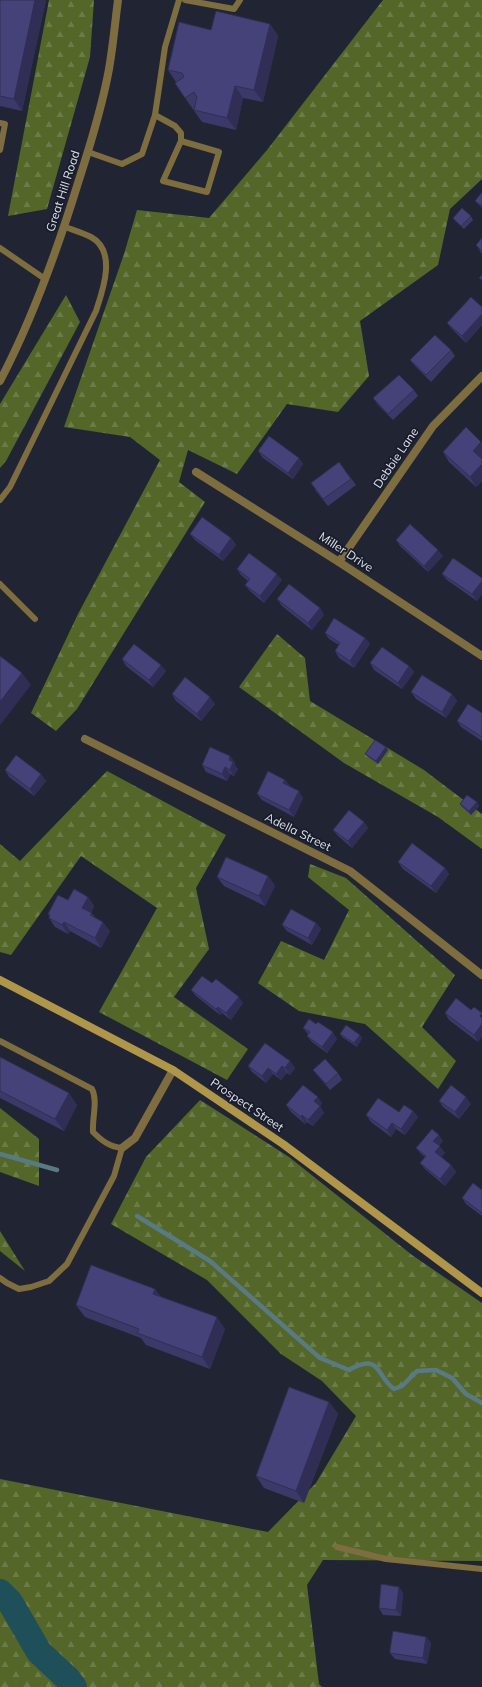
<svg xmlns="http://www.w3.org/2000/svg" width="482" height="1687" font-family="Mulish,sans-serif">
<defs>
<pattern id="forest-firs" width="22" height="20" patternUnits="userSpaceOnUse"><rect width="22" height="20" fill="#546729"/><path d="M5 1l3.5 6h-7zM16 11l3.5 6h-7z" fill="#6c7c48"/></pattern>
</defs>
<rect width="100%" height="100%" fill="#212533"/>
<g fill="url(#forest-firs)">
<polygon points="49,0 94,0 90,57 47,209 8,216"/>
<polygon points="383,0 482,0 482,179 450,209 438,265 360,321 369,376 338,412 287,404 237,474 188,450 179,482 205,502 77,709 56,731 31,713 78,614 160,460 130,437 64,427 124,254 137,210 209,218 267,150"/>
<polygon points="66,295 80,322 6,461 0,468 0,404"/>
<polygon points="277,634 305,658 310,701 424,770 482,814 482,849 438,817 344,763 239,687"/>
<polygon points="107,771 226,835 196,888 209,949 174,997 248,1049 227,1080 99,1012 157,908 81,856 11,955 0,952 0,844 20,861"/>
<polygon points="310,864 346,878 455,975 422,1027 456,1061 438,1089 365,1024 299,1011 258,983 281,941 324,960 349,910 308,877"/>
<polygon points="200,1100 289,1157 412,1255 482,1303 482,1561 323,1560 307,1585 319,1684 322,1687 0,1687 0,1479 268,1532 316,1483 356,1416 322,1381 281,1354 207,1280 111,1224 146,1157"/>
<polygon points="0,1108 39,1139 39,1186 0,1172"/>
<polygon points="0,1231 25,1271 0,1251"/>
</g>
<g fill="none" stroke-linecap="round" stroke-linejoin="round">
<g stroke="#587a84" stroke-width="4.5">
<polyline points="0,1154 57,1170"/>
<path d="M137 1216 210 1261 320 1358 349 1370C381 1352 376 1376 394 1389L402 1386 417 1371 436 1370 452 1378 466 1394 482 1403"/>
</g>
<polyline stroke="#1f4f59" stroke-width="26" points="0,1592 10,1602 39,1652 68,1679 74,1687"/>
<g stroke="#7d6d3f" stroke-width="6">
<polyline points="185,0 234,9 240,0"/>
<polyline points="155,115 175,126 181,133 181,141 163,181 207,192 219,152 181,141"/>
<polyline points="0,123 5,124 0,150"/>
<polyline points="88,152 122,164 142,154 155,115 165,47 179,0"/>
<polyline points="0,248 45,279"/>
<path d="M0 500 10 487 96 311C103 290 117 251 91 237 83 233 73 230 65 227"/>
<polyline points="0,584 35,619"/>
<path d="M0 1041 92 1089C98 1101 92 1118 93 1132 102 1141 110 1147 122 1148L114 1176 67 1264 49 1281 31 1287 19 1289 7 1283 0 1278"/>
<polyline points="337,1547 386,1559 482,1569"/>
</g>
<g stroke="#7d6d3f" stroke-width="8">
<path d="M0 381C33 318 57 251 78 183 90 146 102 108 109 69 113 46 115 23 118 0"/>
<polyline points="196,472 339,562 482,656"/>
<polyline points="339,562 433,426 482,376"/>
<polyline points="85,739 350,871 482,975"/>
<polyline points="122,1148 135,1138 173,1070"/>
</g>
<polyline stroke="#af9648" stroke-width="8" points="0,980 173,1070 283,1144 482,1293"/>
</g>
<g fill="#3b3968">
<polygon points="0,0 46,0 22,111 0,106"/>
<polygon points="270,24 278,36 263,102 243,98 236,130 202,122 185,98 176,82 168,70 211,30"/>
<polygon points="482,192 482,208 475,201"/>
<polygon points="471,216 473,220 464,229 455,221 453,218"/>
<polygon points="482,238 482,254 476,245"/>
<polygon points="482,307 482,325 466,343 452,329 447,323"/>
<polygon points="451,350 455,356 431,382 415,366 410,360"/>
<polygon points="414,390 418,396 393,420 378,405 373,398"/>
<polygon points="258,451 299,458 303,464 293,479 263,458"/>
<polygon points="443,452 481,458 482,459 482,481 476,487 449,462"/>
<polygon points="339,462 356,485 328,506 315,490"/>
<polygon points="190,534 231,538 236,545 223,561 195,540"/>
<polygon points="396,540 443,556 428,572 400,546"/>
<polygon points="237,569 282,580 264,603 250,591 245,585 248,581 241,575"/>
<polygon points="442,574 482,578 482,594 477,601 447,580"/>
<polygon points="277,599 320,608 324,615 312,630 282,606"/>
<polygon points="325,633 365,638 370,644 354,668 339,658 335,651 339,645 329,639"/>
<polygon points="122,659 166,671 153,687 126,666"/>
<polygon points="370,663 409,666 414,672 402,689 374,670"/>
<polygon points="411,692 452,694 457,701 446,718 416,699"/>
<polygon points="172,694 215,704 201,721 176,701"/>
<polygon points="482,713 482,741 461,727 457,721"/>
<polygon points="386,747 388,750 378,764 368,757 365,754"/>
<polygon points="230,756 235,763 234,764 238,769 234,776 230,774 227,781 206,772 202,765"/>
<polygon points="5,770 41,774 46,781 34,796 9,777"/>
<polygon points="285,780 290,786 289,787 303,798 294,817 262,800 257,794"/>
<polygon points="477,802 479,806 471,815 462,807 460,804"/>
<polygon points="364,822 368,828 352,848 338,836 333,830"/>
<polygon points="398,862 445,868 449,874 436,893 403,869"/>
<polygon points="268,876 275,886 265,906 224,886 217,877"/>
<polygon points="88,897 94,906 91,913 95,917 110,931 101,948 70,931 68,934 55,927 49,918 49,916 48,914 68,900"/>
<polygon points="316,923 321,929 312,945 287,931 282,925"/>
<polygon points="212,983 243,1003 231,1020 222,1013 220,1015 196,996 191,990"/>
<polygon points="471,1010 478,1042 449,1020 445,1013"/>
<polygon points="303,1028 337,1039 327,1053 312,1042 307,1036 308,1034"/>
<polygon points="340,1034 360,1035 362,1038 357,1047 342,1037"/>
<polygon points="265,1043 295,1068 290,1075 287,1073 281,1080 273,1074 266,1083 252,1072 248,1066"/>
<polygon points="0,1057 77,1105 64,1131 0,1098"/>
<polygon points="313,1070 338,1073 342,1080 330,1090 318,1076"/>
<polygon points="439,1101 471,1104 459,1119 443,1107"/>
<polygon points="322,1103 320,1106 324,1113 313,1126 307,1122 305,1124 291,1112 286,1105"/>
<polygon points="413,1111 418,1117 405,1135 396,1129 391,1137 371,1122 366,1115"/>
<polygon points="443,1141 439,1146 445,1153 441,1157 451,1165 456,1172 445,1186 425,1169 420,1163 425,1157 421,1154 416,1148"/>
<polygon points="482,1190 482,1216 466,1204 462,1198"/>
<polygon points="155,1289 160,1296 225,1329 210,1369 146,1345 141,1338 85,1317 76,1305"/>
<polygon points="329,1402 338,1414 304,1503 264,1488 256,1476"/>
<polygon points="399,1587 403,1593 401,1616 383,1615 379,1608"/>
<polygon points="426,1637 431,1643 427,1664 395,1659 390,1653"/>
</g>
<g fill="#302e55">
<polygon points="35,0 46,0 22,111 14,99"/>
<polygon points="270,24 278,36 263,102 254,90"/>
<polygon points="235,86 243,98 236,130 227,118"/>
<polygon points="482,314 482,325 466,343 462,336"/>
<polygon points="481,442 482,443 482,457 479,460 473,451"/>
<polygon points="299,458 303,464 293,479 288,473"/>
<polygon points="482,464 482,481 476,487 470,477"/>
<polygon points="231,538 236,545 223,561 219,555"/>
<polygon points="438,550 443,556 428,572 424,566"/>
<polygon points="277,574 282,580 264,603 260,596"/>
<polygon points="482,581 482,594 477,601 472,594"/>
<polygon points="320,608 324,615 312,630 308,623"/>
<polygon points="365,638 370,644 354,668 350,661"/>
<polygon points="161,665 166,671 153,687 149,680"/>
<polygon points="409,666 414,672 402,689 398,683"/>
<polygon points="22,673 31,685 0,725 0,702"/>
<polygon points="452,694 457,701 446,718 442,712"/>
<polygon points="210,697 215,704 201,721 197,714"/>
<polygon points="386,747 388,750 378,764 376,761"/>
<polygon points="230,756 235,763 234,764 238,769 234,776 230,770 229,760"/>
<polygon points="225,767 230,774 227,781 222,774"/>
<polygon points="41,774 46,781 34,796 30,789"/>
<polygon points="285,780 290,786 288,790 283,783"/>
<polygon points="299,791 303,798 294,817 289,810"/>
<polygon points="477,802 479,806 471,815 469,811"/>
<polygon points="364,822 368,828 352,848 348,841"/>
<polygon points="445,868 449,874 436,893 431,886"/>
<polygon points="268,876 275,886 265,906 259,896"/>
<polygon points="88,897 94,906 88,917 82,908"/>
<polygon points="64,922 70,931 68,934 62,925"/>
<polygon points="103,922 110,931 101,948 95,938"/>
<polygon points="316,923 321,929 312,945 308,938"/>
<polygon points="239,997 243,1003 231,1020 226,1013"/>
<polygon points="218,1007 222,1013 220,1015 216,1009"/>
<polygon points="482,1024 482,1037 478,1042 474,1035"/>
<polygon points="333,1032 337,1039 327,1053 322,1047"/>
<polygon points="360,1035 362,1038 357,1047 354,1043"/>
<polygon points="290,1061 295,1068 290,1075 285,1068"/>
<polygon points="282,1066 287,1073 281,1080 276,1074"/>
<polygon points="268,1068 273,1074 266,1083 262,1076"/>
<polygon points="69,1093 77,1105 64,1131 55,1119"/>
<polygon points="318,1097 322,1103 318,1108 314,1101"/>
<polygon points="466,1097 471,1104 459,1119 455,1112"/>
<polygon points="320,1106 324,1113 313,1126 308,1120"/>
<polygon points="413,1111 418,1117 405,1135 401,1129"/>
<polygon points="302,1115 307,1122 305,1124 301,1117"/>
<polygon points="392,1123 396,1129 391,1137 387,1130"/>
<polygon points="439,1135 443,1141 438,1147 433,1141"/>
<polygon points="440,1146 445,1153 440,1159 435,1152"/>
<polygon points="451,1165 456,1172 445,1186 440,1179"/>
<polygon points="155,1289 163,1301 153,1294"/>
<polygon points="217,1317 225,1329 210,1369 202,1357"/>
<polygon points="329,1402 338,1414 304,1503 296,1491"/>
<polygon points="399,1587 403,1593 401,1616 396,1610"/>
<polygon points="426,1637 431,1643 427,1664 423,1658"/>
</g>
<g fill="#454279" stroke="#302e55">
<polygon points="0,0 35,0 14,99 0,96"/>
<polygon points="216,11 270,24 254,90 235,86 227,118 194,110 197,97 194,92 185,98 175,83 184,77 182,73 168,70 179,22 211,30"/>
<polygon points="482,192 482,206 475,201"/>
<polygon points="462,208 471,216 461,226 453,218"/>
<polygon points="482,238 482,251 476,245"/>
<polygon points="482,275 482,280 479,278"/>
<polygon points="471,297 482,307 482,314 462,336 447,323"/>
<polygon points="435,335 451,350 426,375 410,360"/>
<polygon points="399,375 414,390 388,414 373,398"/>
<polygon points="466,427 481,442 473,451 482,459 482,464 470,477 443,452"/>
<polygon points="269,436 299,458 288,473 258,451"/>
<polygon points="339,462 351,479 323,499 311,483"/>
<polygon points="202,517 231,538 219,555 190,534"/>
<polygon points="410,524 438,550 424,566 396,540"/>
<polygon points="249,553 277,574 260,596 245,585 250,579 237,569"/>
<polygon points="453,558 482,578 482,581 472,594 442,574"/>
<polygon points="289,584 320,608 308,623 277,599"/>
<polygon points="334,618 365,638 350,661 335,651 340,643 325,633"/>
<polygon points="134,644 161,665 149,680 122,659"/>
<polygon points="382,647 409,666 398,683 370,663"/>
<polygon points="0,656 22,673 0,702"/>
<polygon points="422,675 452,694 442,712 411,692"/>
<polygon points="185,677 210,697 197,714 172,694"/>
<polygon points="468,704 482,713 482,737 457,721"/>
<polygon points="375,740 386,747 376,761 365,754"/>
<polygon points="210,747 230,756 229,760 233,762 230,770 225,767 222,774 202,765"/>
<polygon points="16,755 41,774 30,789 5,770"/>
<polygon points="268,771 285,780 283,783 299,791 289,810 257,794"/>
<polygon points="467,795 477,802 469,811 460,804"/>
<polygon points="349,810 364,822 348,841 333,830"/>
<polygon points="412,843 445,868 431,886 398,862"/>
<polygon points="226,857 268,876 259,896 217,877"/>
<polygon points="74,889 88,897 82,908 92,913 90,915 103,922 95,938 64,922 62,925 49,918 50,915 48,914 58,895 68,900"/>
<polygon points="291,909 316,923 308,938 282,925"/>
<polygon points="202,976 212,983 216,979 239,997 226,1013 218,1007 216,1009 191,990"/>
<polygon points="456,998 471,1010 474,1007 482,1013 480,1016 482,1018 482,1024 474,1035 445,1013"/>
<polygon points="309,1019 316,1024 318,1022 333,1032 322,1047 307,1036 310,1032 303,1028"/>
<polygon points="346,1025 360,1035 354,1043 340,1034"/>
<polygon points="265,1043 290,1061 285,1068 282,1066 276,1074 268,1068 262,1076 248,1066"/>
<polygon points="0,1057 69,1093 55,1119 0,1091"/>
<polygon points="325,1059 338,1073 326,1084 313,1070"/>
<polygon points="303,1085 318,1097 314,1101 320,1106 308,1120 302,1115 301,1117 286,1105"/>
<polygon points="451,1085 466,1097 455,1112 439,1101"/>
<polygon points="378,1098 399,1112 404,1105 413,1111 401,1129 392,1123 387,1130 366,1115"/>
<polygon points="432,1129 439,1135 433,1141 440,1146 435,1152 451,1165 440,1179 420,1163 426,1156 416,1148"/>
<polygon points="473,1183 482,1190 482,1213 462,1198"/>
<polygon points="91,1265 155,1289 153,1294 217,1317 202,1357 137,1333 139,1329 76,1305"/>
<polygon points="289,1387 329,1402 296,1491 256,1476"/>
<polygon points="381,1584 399,1587 396,1610 379,1608"/>
<polygon points="393,1631 426,1637 423,1658 390,1653 390,1650"/>
</g>
<g text-anchor="middle" stroke-width="3.5" stroke-linejoin="round" paint-order="stroke">
<g font-size="12" fill="#dde0ea" stroke="#181b29">
<text transform="translate(63 191) rotate(-72)" y="4">Great Hill Road</text>
<text transform="translate(396 458) rotate(-56)" y="4">Debbie Lane</text>
<text transform="translate(346 552) rotate(33)" y="4">Miller Drive</text>
<text transform="translate(298 832) rotate(26)" y="4">Adella Street</text>
<text transform="translate(247 1105) rotate(34)" y="4">Prospect Street</text>
</g>
</g>
</svg>
